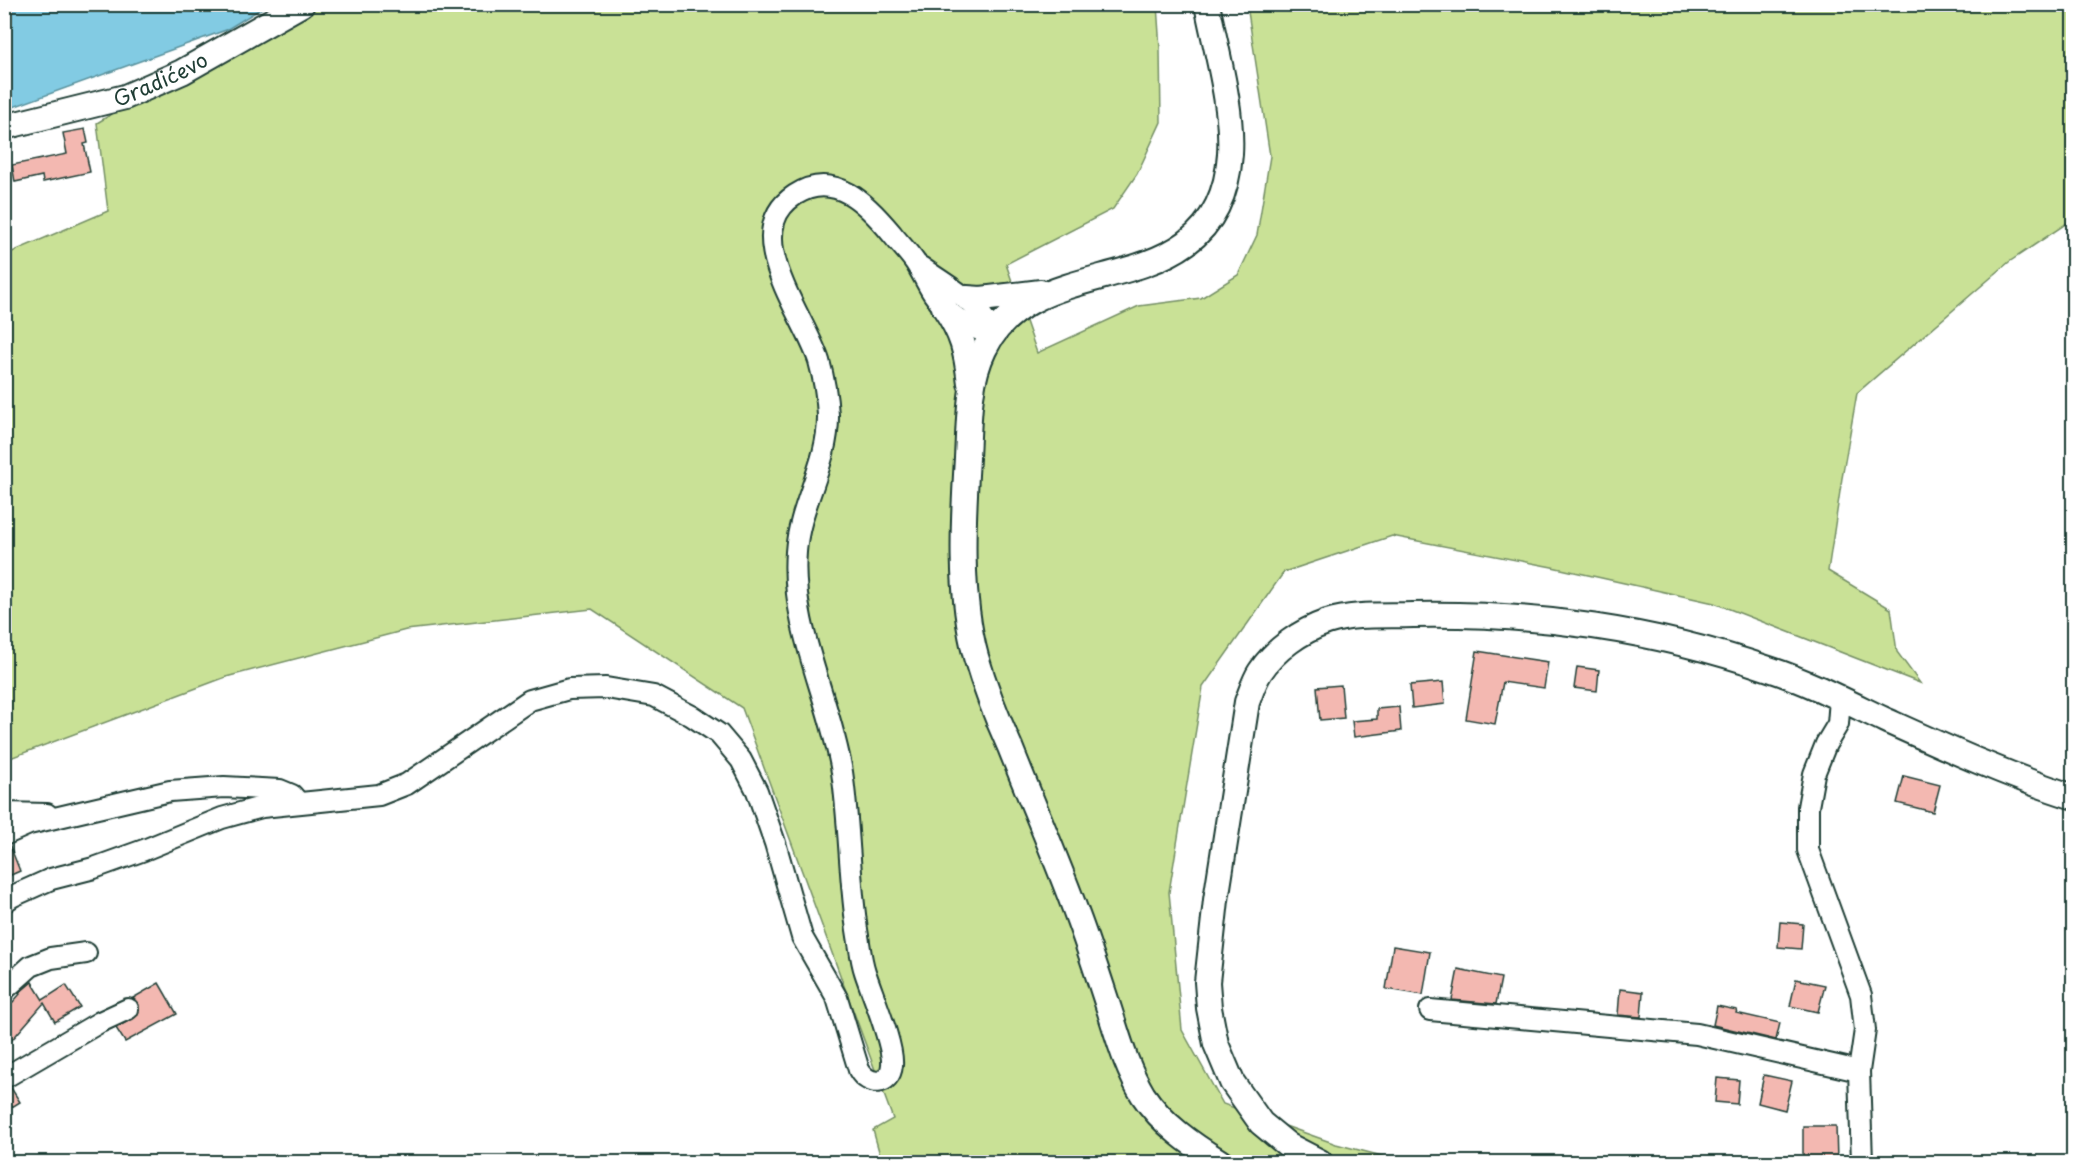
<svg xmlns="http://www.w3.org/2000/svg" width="2078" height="1167" font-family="'Playpen Sans',sans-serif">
<rect width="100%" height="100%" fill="#fff"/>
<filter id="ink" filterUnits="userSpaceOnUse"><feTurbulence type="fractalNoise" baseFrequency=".0167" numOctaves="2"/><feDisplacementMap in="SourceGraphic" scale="12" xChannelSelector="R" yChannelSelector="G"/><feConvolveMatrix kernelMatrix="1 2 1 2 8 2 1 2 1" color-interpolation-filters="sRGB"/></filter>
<g filter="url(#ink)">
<polygon fill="#c9e196" stroke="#748f65" stroke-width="1.5" points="302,5 1157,5 1160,49 1161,122 1137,174 1113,209 1006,264 1037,353 1139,306 1201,298 1238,275 1257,235 1270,156 1247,5 2073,5 2073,219 2009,262 1857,393 1842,478 1828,571 1891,609 1897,652 1920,683 1714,603 1552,567 1392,536 1284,572 1203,687 1169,892 1182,1030 1223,1104 1336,1144 1405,1162 882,1162 873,1130 893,1119 742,708 592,609 406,630 226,677 5,760 5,255 108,211 97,123 182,72"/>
<polygon fill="#82cbe3" stroke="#5a929d" stroke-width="1.5" points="4,5 5,4 267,5 226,30 5,110"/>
<g fill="#f3b8b1" stroke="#1f3d34" stroke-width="1.5">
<polygon points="85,129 88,143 84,144 90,172 43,182 42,176 15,182 12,165 67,154 63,133"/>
<polygon points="1477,651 1548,662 1544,688 1503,682 1495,724 1466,719"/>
<polygon points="1577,667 1599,670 1597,691 1574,688"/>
<polygon points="1443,682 1445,704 1412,708 1410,685"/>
<polygon points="1341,685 1344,718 1320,720 1317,687"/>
<polygon points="1399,707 1401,731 1354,737 1352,721 1377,719 1377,709"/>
<polygon points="1904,776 1940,785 1933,812 1897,803"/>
<polygon points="10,846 20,871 4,878 4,847"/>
<polygon points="1780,922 1803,924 1801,949 1778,947"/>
<polygon points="1393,946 1430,952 1423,995 1386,989"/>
<polygon points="1458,969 1501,978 1496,1004 1452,1000"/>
<polygon points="1796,979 1825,985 1818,1012 1790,1006"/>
<polygon points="32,982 43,1000 66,985 80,1007 55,1022 44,1003 4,1049 4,1012 20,994 19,993"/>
<polygon points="159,983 177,1014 125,1042 116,1028 138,1015 139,1005 133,998"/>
<polygon points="1620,989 1643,992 1641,1017 1618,1015"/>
<polygon points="1717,1006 1737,1010 1736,1013 1780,1023 1776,1040 1713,1025"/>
<polygon points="1764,1075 1792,1081 1785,1110 1758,1103"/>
<polygon points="1717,1078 1739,1080 1737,1104 1715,1102"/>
<polygon points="11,1088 20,1102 4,1112 4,1090"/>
<polygon points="1803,1126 1836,1126 1837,1161 1803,1161"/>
</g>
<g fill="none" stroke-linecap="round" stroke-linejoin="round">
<g stroke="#1f3d34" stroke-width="24">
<g id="minor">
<path d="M921 267C948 287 981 301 992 335"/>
<polyline points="1840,699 1838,724 1826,744 1814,774 1808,807 1808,850 1861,995 1865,1030 1859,1071 1862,1162"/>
<polyline points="4,813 47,814"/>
<polyline points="4,835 29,824 170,791 224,787 280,790 292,795 298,802"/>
<path d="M4 902 13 896 51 879 94 868 144 850 222 818 262 807 379 795 407 784 530 700 569 689 606 688 654 696 692 716 719 734 741 760 757 791 775 843 802 937 837 998 859 1070C868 1086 890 1087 892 1065 894 1045 872 994 865 972 861 960 860 948 858 936 849 882 850 826 842 772 830 698 790 627 796 552 799 505 829 463 828 415 827 397 824 379 819 361 805 316 737 233 795 195 835 169 868 205 892 234 899 243 908 252 915 262 925 277 931 295 945 308 958 321 975 329 992 335"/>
<polyline points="4,990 31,966 51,958 86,953"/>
<polyline points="1430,1010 1697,1034 1859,1071"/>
<polyline points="4,1078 100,1022 128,1009"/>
</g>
</g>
<g stroke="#1f3d34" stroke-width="28">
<g id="major">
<path d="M1207 4C1216 50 1233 108 1230 154 1219 314 1035 241 984 350 968 383 969 422 967 458 963 522 959 594 976 657 985 688 997 718 1010 747 1033 805 1058 862 1079 920 1090 950 1100 981 1110 1012 1119 1040 1127 1069 1143 1095 1162 1124 1191 1144 1220 1162"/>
<path id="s1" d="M4 127 125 97 182 72 302 4"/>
<polyline points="967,298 981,299 1041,292"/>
<path d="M944 307C963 335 966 351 970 383"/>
<path d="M1320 1162 1289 1146 1261 1123 1232 1082 1216 1044 1209 1008 1207 982 1216 900 1247 702C1251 692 1254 681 1260 672 1275 649 1301 631 1327 622 1354 613 1386 616 1413 615 1537 613 1652 629 1769 669 1809 682 1847 702 1885 720 1947 748 2008 776 2074 797"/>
</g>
</g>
<use href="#minor" stroke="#fff" stroke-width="20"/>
<use href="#major" stroke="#fff" stroke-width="24"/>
</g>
</g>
<g text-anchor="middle" stroke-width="5" stroke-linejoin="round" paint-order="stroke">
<g font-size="21" fill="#1f3d34" stroke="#fff">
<text dy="7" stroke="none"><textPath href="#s1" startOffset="164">Gradićevo</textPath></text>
</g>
</g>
<rect width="2078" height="1167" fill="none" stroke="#fff" stroke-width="24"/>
<rect x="12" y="12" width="2054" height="1143" fill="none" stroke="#1f3d34" stroke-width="2" filter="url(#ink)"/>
</svg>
